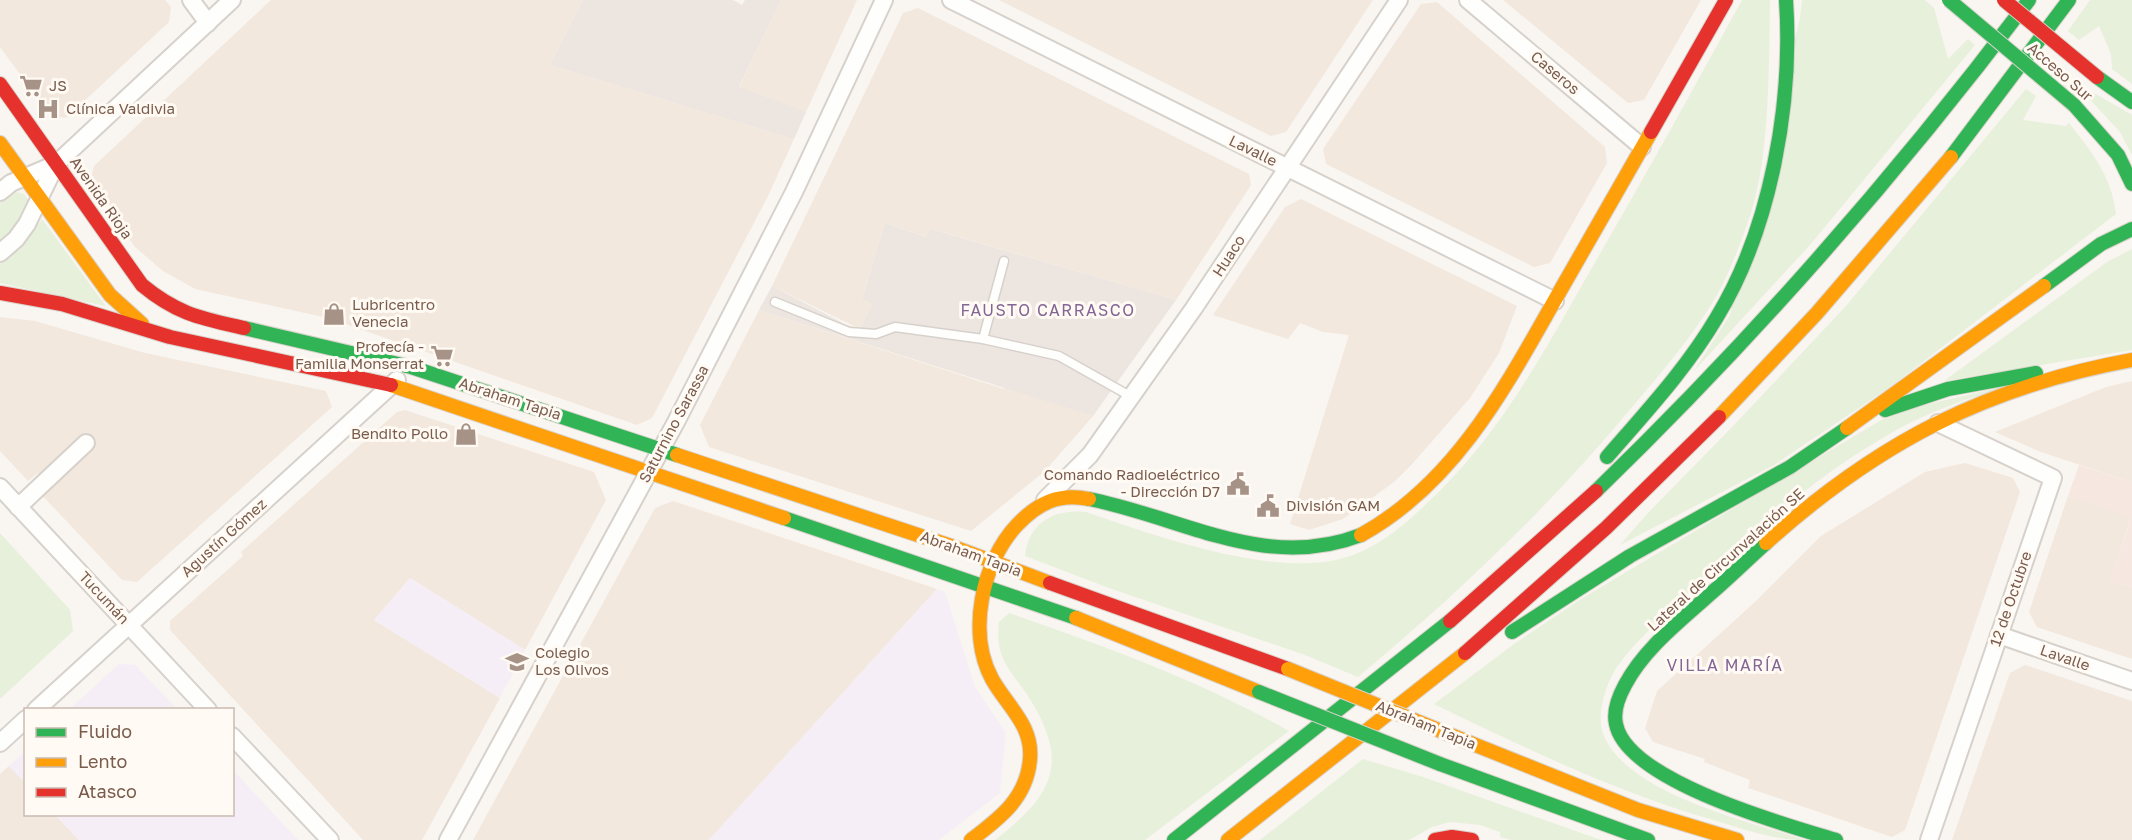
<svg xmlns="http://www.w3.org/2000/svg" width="2132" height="840" font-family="'Golos Text',sans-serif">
<rect width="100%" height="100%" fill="#f9f5f0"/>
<g fill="#f2e8de">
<polygon points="0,0 165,0 171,7 169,22 66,118 51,116 0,47"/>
<polygon points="271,0 583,0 550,65 794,139 768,196 652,418 637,425 328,318 195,289 163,271 135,247 90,181 94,166"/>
<polygon points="781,0 857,0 806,112 739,88"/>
<polygon points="999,0 1373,0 1286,132 1271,136"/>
<polygon points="1503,0 1701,0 1644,100 1628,103"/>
<polygon points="1437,2 1605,147 1607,163 1550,263 1534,267 1326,164 1323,149 1415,13 1421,4"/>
<polygon points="918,8 1249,174 1251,185 1176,300 932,229 927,237 885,223 862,298 872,304 860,329 772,286 903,13"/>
<polygon points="1301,199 1517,306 1499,353 1470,398 1413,463 1394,482 1343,519 1309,530 1290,524 1349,335 1323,332 1300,323 1288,339 1213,315 1285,207"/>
<polygon points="759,310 1004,389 1005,387 1093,416 1045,471 971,531 709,447 700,425"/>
<polygon points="0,317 35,321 145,353 326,391 332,407 137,582 122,580 39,492 43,478 38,473 28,481 0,451"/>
<polygon points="2132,381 2132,482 2041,452 1995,432 2106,387"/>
<polygon points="405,410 594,472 606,500 525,650 410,578 374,620 500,698 422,840 363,840 170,630 170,621 243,556 241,552 397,412"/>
<polygon points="1965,463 2013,478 2020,492 1905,830 1892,837 1772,796 1748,788 1750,780 1704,762 1705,759 1653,742 1645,728 1657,691 1756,601 1821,536 1925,472"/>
<polygon points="2068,496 2131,517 2110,581 2132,588 2132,659 2037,627 2029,612"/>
<polygon points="673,501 937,589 709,840 473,840 655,508"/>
<polygon points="2025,665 2132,701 2132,840 1952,840 2010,673"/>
<polygon points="9,766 25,783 26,814 55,815 79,840 0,840 0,774"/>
</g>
<polygon fill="#f6e8e1" points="2079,465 2132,482 2132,588 2110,581 2131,518 2068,496"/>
<g fill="#ede5e0">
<polygon points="583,0 733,0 742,5 745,0 781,0 739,87 806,112 794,139 550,65"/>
<polygon points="885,223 926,237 931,229 1176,300 1093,416 759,310 772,286 845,324 860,329 872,304 862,299"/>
</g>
<g fill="#f6eef6">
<polygon points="410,578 525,650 500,698 374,620"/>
<polygon points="937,589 945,592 975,687 1006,733 1000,793 939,840 709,840"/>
<polygon points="119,664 135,665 177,709 70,709"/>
<polygon points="25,751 25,783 9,766"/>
<polygon points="233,770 298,840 79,840 55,815 232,814"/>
</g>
<g fill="#e7f0db">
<path d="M1742 0H1770C1769 63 1770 157 1750 216 1741 242 1730 272 1717 295 1693 336 1662 372 1632 407 1550 506 1457 595 1358 677L1305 655 1109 588 1025 556C1029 522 1054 509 1086 512 1153 535 1270 577 1340 559 1372 551 1397 531 1421 509 1505 433 1549 341 1605 245 1652 164 1697 82 1742 0Z"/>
<polygon points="1802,0 1925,0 1934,8 1948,59 1968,39 1975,45 1810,245 1693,372 1730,315 1800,18"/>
<polygon points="2090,0 2132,0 2132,84 2112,69 2111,54 2099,26 2079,40 2068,31"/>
<path d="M2026 89 2036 96 2023 120 2066 126 2069 123C2092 152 2112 177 2116 214L1890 387 1774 465 1620 545 1647 514 1735 424 1846 306Z"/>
<polygon points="2087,89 2132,115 2132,155 2120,132 2084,93"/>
<polygon points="16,192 24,194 29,201 14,227 0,242 0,203"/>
<polygon points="42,219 105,305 105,306 0,283 0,264 22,246"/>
<polygon points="2132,249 2132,350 1944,381 2107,262"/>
<path d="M2011 385C1970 398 1931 410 1893 432 1818 474 1756 530 1694 589 1668 613 1638 637 1617 667 1606 683 1595 717 1604 736 1630 795 1748 821 1805 840 1774 840 1746 830 1717 821 1618 793 1527 749 1434 704L1514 644 1581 599 1883 419 1924 405Z"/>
<polygon points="0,533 70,610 73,631 0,699"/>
<path d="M1009 613C1105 646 1201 681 1289 731L1145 840H995C1053 795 1071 763 1028 696 1009 668 995 659 999 622Z"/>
<polygon points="1363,759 1423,777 1601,840 1511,840 1500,837 1500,832 1480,825 1450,822 1432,827 1409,840 1260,840"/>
</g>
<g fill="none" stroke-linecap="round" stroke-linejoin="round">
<g stroke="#d7d1cb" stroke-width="11">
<g id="lane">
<polyline points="775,302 849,332 876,334 895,327 983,339 1059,356 1130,396"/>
<polyline points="983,339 1004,261"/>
</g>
</g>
<g stroke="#d7d1cb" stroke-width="20">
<g id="street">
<polyline points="191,0 208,23"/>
<polyline points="951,0 1555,301"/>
<polyline points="1468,0 1642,147"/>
<polyline points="0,192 11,183 56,164"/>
<polyline points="0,253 16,239 27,224 56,164 232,0"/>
<polyline points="0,487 208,710"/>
<polyline points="1045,500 1090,455 1194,308 1399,0"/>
<polyline points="18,507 86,443"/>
<polyline points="1999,635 2132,681"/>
<polyline points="36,710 397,380"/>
<polyline points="232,736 330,840"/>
<polyline points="0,743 26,719"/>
<polyline points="448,840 676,422 794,192 884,0"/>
<polyline points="1929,840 2053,478 1938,423"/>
</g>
</g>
<g stroke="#d9d2cb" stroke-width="16">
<g id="fast">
<polyline points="2097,77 2132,102"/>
<polyline points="2074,105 2118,155 2132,184"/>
<polyline points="1951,157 2069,0"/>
<polyline points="2044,286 2101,244 2132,229"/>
<polyline points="244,328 411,367 677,455"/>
<polyline points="1885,410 1948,389 2036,373"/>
<path d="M1607 457C1646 412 1687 368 1717 317 1771 228 1793 103 1786 0"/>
<path d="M1596 491C1754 338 1897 175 2029 0"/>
<path d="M1089 499C1182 517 1265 572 1361 535"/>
<polyline points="784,518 1076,618"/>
<path d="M1766 543C1747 560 1729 578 1709 595 1679 622 1644 649 1625 685 1619 696 1613 711 1616 724 1627 781 1786 825 1836 840"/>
<polyline points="1512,632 1630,556 1790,467 1847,428"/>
<polyline points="1440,764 1648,840"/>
<polyline points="1174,840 1450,621"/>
</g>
</g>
<g stroke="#d9d2cb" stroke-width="16">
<g id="slow">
<polyline points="0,143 110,295 142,324"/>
<polyline points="391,385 784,518"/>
<polyline points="1719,417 1817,313 1951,157"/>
<polyline points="1847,428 2044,286"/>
<polyline points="677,455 951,546 1050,583"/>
<path d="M1361 535C1455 483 1505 388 1556 298 1588 243 1619 187 1651 132"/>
<path d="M1766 543C1877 443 1985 387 2132 360"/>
<polyline points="1076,618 1259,692"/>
<polyline points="1468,742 1638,810 1737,840"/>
<path d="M971 840C1000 818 1027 798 1030 759 1033 725 1007 706 992 679 967 633 982 562 1017 525 1038 503 1058 493 1089 499"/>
<polyline points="1228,840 1465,653"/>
</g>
</g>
<g stroke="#d9d2cb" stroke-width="16">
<g id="jam">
<path d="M0 84 142 285C177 314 200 318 244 328"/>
<polyline points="1651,132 1726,0"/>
<polyline points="0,293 62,304 170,337 391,385"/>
<polyline points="1050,583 1288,669"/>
<polyline points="1450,621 1596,491"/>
<polyline points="1465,653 1606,528 1719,417"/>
<polyline points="1435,840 1452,837 1472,840"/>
</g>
</g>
<use href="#lane" stroke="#fefefd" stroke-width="8"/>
<use href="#street" stroke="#fefefd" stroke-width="16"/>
<use href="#fast" stroke="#30b455" stroke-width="14"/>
<use href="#slow" stroke="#ff9f0a" stroke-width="14"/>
<use href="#jam" stroke="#e5322d" stroke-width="14"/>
<g stroke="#d9d2cb" stroke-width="16" stroke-linecap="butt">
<g id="fast-bridge">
<polyline points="1949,0 2074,105"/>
<polyline points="1259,692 1440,764"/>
</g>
</g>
<g stroke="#d9d2cb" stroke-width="16" stroke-linecap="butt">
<polyline id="slow-bridge" points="1288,669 1468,742"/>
</g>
<g stroke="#d9d2cb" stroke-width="16" stroke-linecap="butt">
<polyline id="jam-bridge" points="2004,0 2097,77"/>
</g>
<use href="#fast-bridge" stroke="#30b455" stroke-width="14"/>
<use href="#slow-bridge" stroke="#ff9f0a" stroke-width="14"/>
<use href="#jam-bridge" stroke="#e5322d" stroke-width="14"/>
</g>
<defs>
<g id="supermarket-bare" transform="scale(1.8)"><path d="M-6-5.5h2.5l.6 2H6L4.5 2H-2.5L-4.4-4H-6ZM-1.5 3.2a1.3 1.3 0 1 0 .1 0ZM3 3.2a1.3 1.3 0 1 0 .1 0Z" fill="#a69286" stroke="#fffaf3" stroke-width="2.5" paint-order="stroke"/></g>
<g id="hospital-bare" transform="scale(1.8)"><path d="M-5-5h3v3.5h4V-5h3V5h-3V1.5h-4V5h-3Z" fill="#a69286" stroke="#fffaf3" stroke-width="2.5" paint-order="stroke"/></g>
<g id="shop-bare" transform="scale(1.8)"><path d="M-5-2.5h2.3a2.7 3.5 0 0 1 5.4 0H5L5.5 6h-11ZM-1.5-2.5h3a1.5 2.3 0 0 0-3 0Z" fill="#a69286" stroke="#fffaf3" stroke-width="2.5" paint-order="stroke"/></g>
<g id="civic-bare" transform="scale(1.8)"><path d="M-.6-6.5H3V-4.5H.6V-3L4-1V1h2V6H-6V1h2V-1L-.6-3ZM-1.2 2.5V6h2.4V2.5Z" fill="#a69286" stroke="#fffaf3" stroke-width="2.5" paint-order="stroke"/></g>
<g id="school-bare" transform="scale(1.8)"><path d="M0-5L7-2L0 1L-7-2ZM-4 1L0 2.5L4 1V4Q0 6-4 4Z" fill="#a69286" stroke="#fffaf3" stroke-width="2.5" paint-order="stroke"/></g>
</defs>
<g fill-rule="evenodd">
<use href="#supermarket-bare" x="31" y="86"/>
<use href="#hospital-bare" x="48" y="109"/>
<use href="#shop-bare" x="334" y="314"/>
<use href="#supermarket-bare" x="442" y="356"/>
<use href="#shop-bare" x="466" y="434"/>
<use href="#civic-bare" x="1238" y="484"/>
<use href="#civic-bare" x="1268" y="506"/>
<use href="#school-bare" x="517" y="662"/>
</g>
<g text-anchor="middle" stroke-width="6" stroke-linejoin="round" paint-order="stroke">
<g font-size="15" fill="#7a5c4d" stroke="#fffaf3">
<text transform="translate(2060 72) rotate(41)" y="5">Acceso Sur</text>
<text transform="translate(1555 73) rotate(40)" y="5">Caseros</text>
<text transform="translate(1253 151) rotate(26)" y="5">Lavalle</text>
<text transform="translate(101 198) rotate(55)" y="5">Avenida Rioja</text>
<text transform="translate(1229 256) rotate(-57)" y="5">Huaco</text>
<text transform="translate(510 399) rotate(18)" y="5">Abraham Tapia</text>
<text transform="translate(674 424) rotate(-62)" y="5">Saturnino Sarassa</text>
<text transform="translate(224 538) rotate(-42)" y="5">Agustín Gómez</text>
<text transform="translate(971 554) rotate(20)" y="5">Abraham Tapia</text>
<text transform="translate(1726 560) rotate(-42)" y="5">Lateral de Circunvalación SE</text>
<text transform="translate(104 598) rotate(47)" y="5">Tucumán</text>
<text transform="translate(2011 599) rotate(-71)" y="5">12 de Octubre</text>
<text transform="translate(2065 658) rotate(19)" y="5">Lavalle</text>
<text transform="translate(1426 725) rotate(22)" y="5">Abraham Tapia</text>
</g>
<g font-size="15" fill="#7a5c4d" stroke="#fffaf3" text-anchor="start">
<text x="49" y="91">JS</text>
<text x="66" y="114">Clínica Valdivia</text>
<text x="352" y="310">Lubricentro<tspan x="352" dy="17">Venecia</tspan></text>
<text x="424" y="352" text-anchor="end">Profecía -<tspan x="424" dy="17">Familia Monserrat</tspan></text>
<text x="448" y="439" text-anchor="end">Bendito Pollo</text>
<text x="1220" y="480" text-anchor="end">Comando Radioeléctrico<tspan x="1220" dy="17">- Dirección D7</tspan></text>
<text x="1286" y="511">División GAM</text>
<text x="535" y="658">Colegio<tspan x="535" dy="17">Los Olivos</tspan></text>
</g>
<g font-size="16" letter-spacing="1.5" fill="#846695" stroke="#fffaf3">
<text x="1048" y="316">FAUSTO CARRASCO</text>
<text x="1725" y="671">VILLA MARÍA</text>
</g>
</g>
<rect x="24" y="708" width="210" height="108" fill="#fffaf3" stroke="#cabbb1" stroke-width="1.5"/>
<rect x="36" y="728" width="30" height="9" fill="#30b455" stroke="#cabbb1" stroke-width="1.5"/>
<text x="78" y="738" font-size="18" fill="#7a5c4d">Fluido</text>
<rect x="36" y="758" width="30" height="9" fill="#ff9f0a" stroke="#cabbb1" stroke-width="1.5"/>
<text x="78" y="768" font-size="18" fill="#7a5c4d">Lento</text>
<rect x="36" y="788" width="30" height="9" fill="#e5322d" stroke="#cabbb1" stroke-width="1.5"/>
<text x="78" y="798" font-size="18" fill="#7a5c4d">Atasco</text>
</svg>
